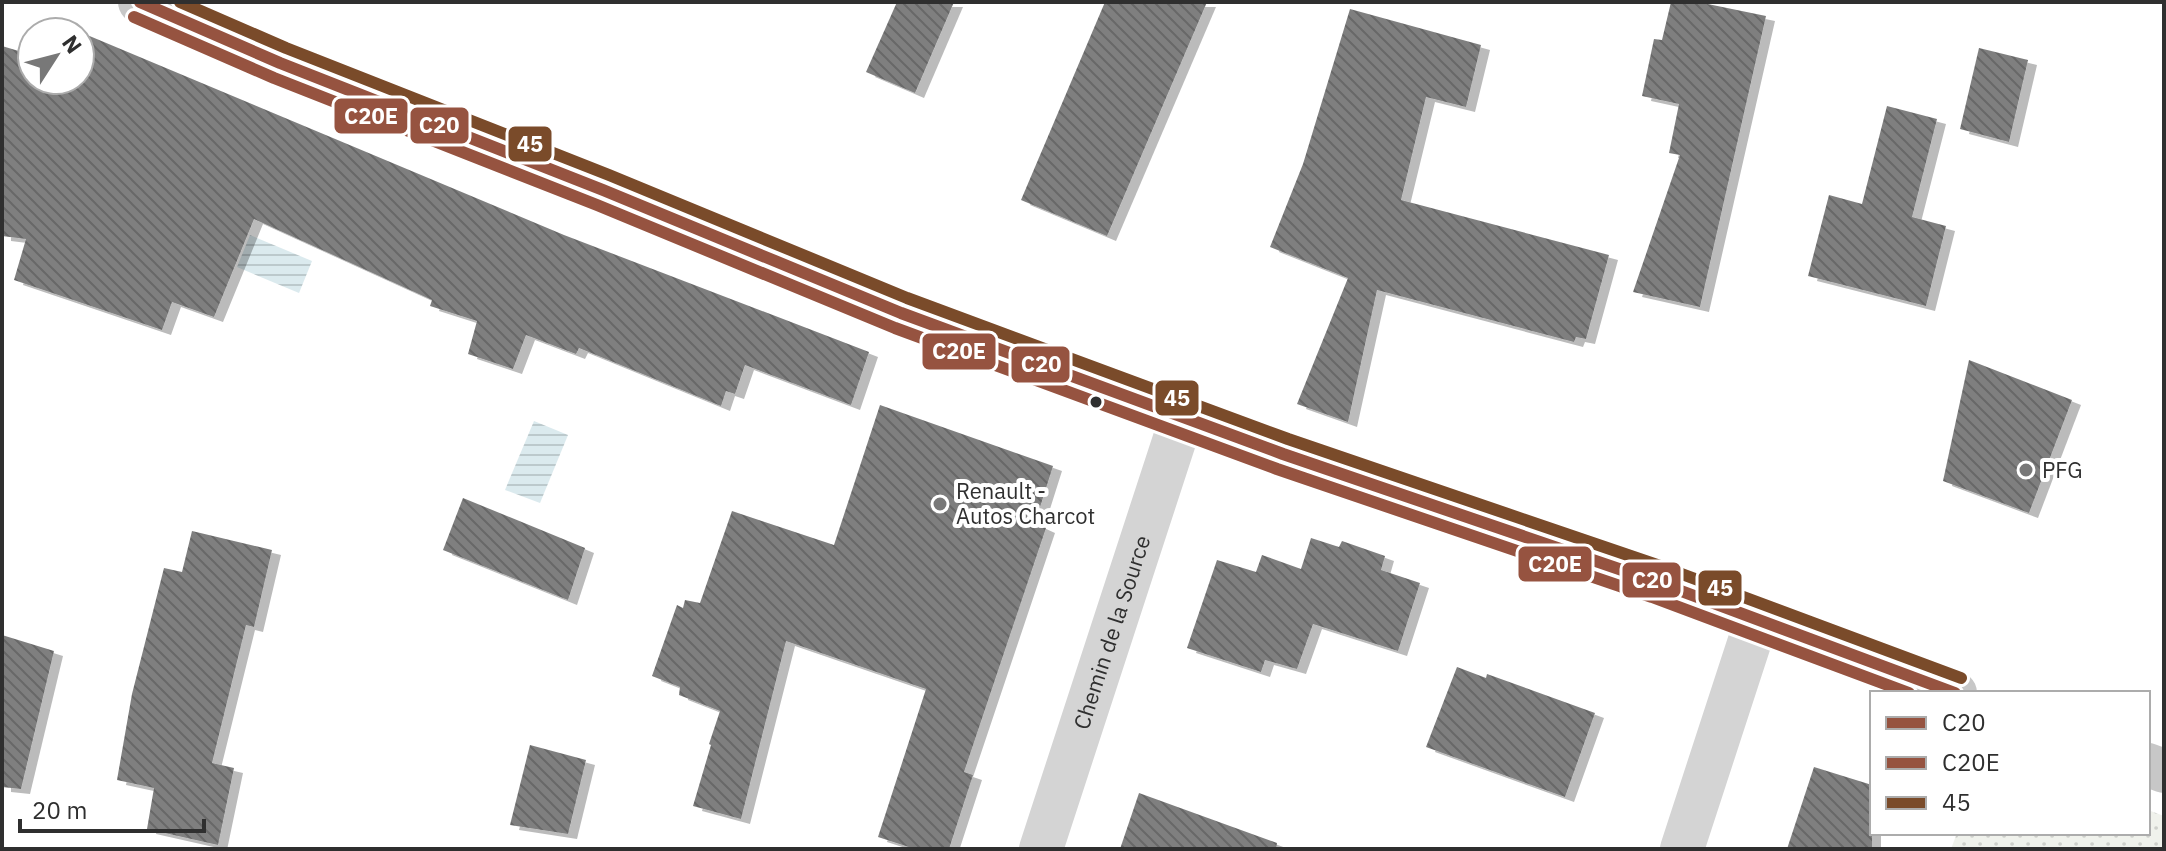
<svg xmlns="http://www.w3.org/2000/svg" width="2166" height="851" font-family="'IBM Plex Sans',sans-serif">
<defs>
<pattern id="grass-dots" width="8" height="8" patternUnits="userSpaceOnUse" patternTransform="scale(2)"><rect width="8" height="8" fill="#f0f2ec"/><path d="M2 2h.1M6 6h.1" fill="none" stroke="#ced0cb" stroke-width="1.8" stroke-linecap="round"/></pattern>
<pattern id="water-rules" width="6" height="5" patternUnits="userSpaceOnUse" patternTransform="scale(2)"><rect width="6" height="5" fill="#dbeaee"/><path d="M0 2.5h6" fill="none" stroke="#bcc9cc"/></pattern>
<pattern id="building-back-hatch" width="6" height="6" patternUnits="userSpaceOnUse" patternTransform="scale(2)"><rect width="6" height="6" fill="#7f7f7f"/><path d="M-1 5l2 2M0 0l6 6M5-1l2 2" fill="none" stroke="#686868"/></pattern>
<filter id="shadow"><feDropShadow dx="9" dy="5" stdDeviation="0" flood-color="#0004"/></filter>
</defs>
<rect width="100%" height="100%" fill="#fff"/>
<polygon fill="url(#grass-dots)" points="2148,810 2164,816 2164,849 1951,849 1957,833 2148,833"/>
<g fill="url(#water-rules)">
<polygon points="250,235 312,261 299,293 237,267"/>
<polygon points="534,421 568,435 540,503 505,490"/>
</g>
<g fill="url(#building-back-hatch)" filter="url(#shadow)">
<polygon points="897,2 954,2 915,93 866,72"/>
<polygon points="1105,2 1207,2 1107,236 1021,200"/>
<polygon points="1671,2 1698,2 1766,16 1700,307 1633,292 1680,155 1669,153 1679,104 1642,96 1654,39 1662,40"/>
<polygon points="1350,9 1481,45 1466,107 1426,97 1401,200 1609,255 1586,339 1576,337 1574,342 1377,290 1348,422 1297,404 1348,278 1270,247 1303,164"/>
<polygon points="80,32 564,235 869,352 851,405 745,365 735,394 726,391 721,406 579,348 576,354 526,335 513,369 468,354 477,321 430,306 432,300 254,219 214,317 172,302 162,330 14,280 26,239 2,236 2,46 32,55 32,80 80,80"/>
<polygon points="1979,48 2028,60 2009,142 1960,129"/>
<polygon points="1887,106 1937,119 1912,217 1946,226 1926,306 1808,276 1829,195 1862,204"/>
<polygon points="1969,360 2072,400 2029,513 1943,481"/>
<polygon points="880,405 1053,466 1035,523 1046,528 964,772 973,775 949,849 915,849 878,837 926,689 786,641 741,819 693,806 711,745 709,744 720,711 679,695 680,687 652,676 677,605 683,608 685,600 700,603 732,511 834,545"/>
<polygon points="463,498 585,548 568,600 443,550"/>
<polygon points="192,531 272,550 254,627 246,625 212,763 234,768 218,845 147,829 154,788 117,780 132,694 164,568 182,572"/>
<polygon points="1311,538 1339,547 1342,541 1385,556 1381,570 1420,583 1398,651 1313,624 1297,669 1265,660 1261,672 1187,648 1217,560 1256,572 1262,555 1301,569"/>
<polygon points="2,635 54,651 21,789 2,787"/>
<polygon points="1457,667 1486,678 1487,674 1595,713 1565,797 1426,747"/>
<polygon points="530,745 586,760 568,834 510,825"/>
<polygon points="1814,767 1872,785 1872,849 1787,849"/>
<polygon points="1139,793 1277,843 1276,849 1120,849"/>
</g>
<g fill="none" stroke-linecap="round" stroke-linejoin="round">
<g stroke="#d4d4d4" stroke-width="44">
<path id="s1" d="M1041 849 1182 417"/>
<polyline points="1682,849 1757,619"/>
</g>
<g stroke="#c7c7c7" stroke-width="44">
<polyline points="140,2 280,63 603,190 901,313 1283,454 1657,582 1955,693"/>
<polyline points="2148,765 2164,771"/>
</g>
<g stroke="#fff" stroke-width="18">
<polyline id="bus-1" points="140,2 280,63 603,190 901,313 1283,454 1657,582 1955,693"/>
</g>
<g stroke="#fff" stroke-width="18">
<polyline id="bus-2" points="134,17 274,78 597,205 895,328 1277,469 1652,597 1909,693"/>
</g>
<g stroke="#fff" stroke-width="18">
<polyline id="bus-3" points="180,2 286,48 609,175 907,298 1288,439 1663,567 1961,678"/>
</g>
<use href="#bus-1" stroke="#965340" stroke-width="12"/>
<use href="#bus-2" stroke="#965340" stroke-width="12"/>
<use href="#bus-3" stroke="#7a4b2a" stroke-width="12"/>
</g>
<circle fill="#2f2f2f" stroke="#fff" stroke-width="3" cx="1096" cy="402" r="7"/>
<g fill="#787878" stroke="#fff" stroke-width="3">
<circle cx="2026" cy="470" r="8"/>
<circle cx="940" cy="504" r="8"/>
</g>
<g text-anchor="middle" stroke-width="8" stroke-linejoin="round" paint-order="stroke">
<g font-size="22" fill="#2f2f2f" stroke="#fff" text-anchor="start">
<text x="2042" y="478">PFG</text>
<text x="956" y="499">Renault -<tspan x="956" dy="25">Autos Charcot</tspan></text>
</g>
<g font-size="22" fill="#2f2f2f" stroke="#fff">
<text dy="8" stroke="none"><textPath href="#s1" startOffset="228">Chemin de la Source</textPath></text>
</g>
</g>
<g stroke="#fff" stroke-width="3">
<rect x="333" y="97" width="76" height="38" rx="8" fill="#965340"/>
<rect x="409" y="106" width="61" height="39" rx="8" fill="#965340"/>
<rect x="507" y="125" width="46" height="38" rx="8" fill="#7a4b2a"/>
<rect x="921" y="332" width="76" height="39" rx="8" fill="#965340"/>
<rect x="1010" y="345" width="61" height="39" rx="8" fill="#965340"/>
<rect x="1154" y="379" width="46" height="38" rx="8" fill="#7a4b2a"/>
<rect x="1517" y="545" width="76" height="38" rx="8" fill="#965340"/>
<rect x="1621" y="561" width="61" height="38" rx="8" fill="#965340"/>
<rect x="1697" y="569" width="46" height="38" rx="8" fill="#7a4b2a"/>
</g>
<g font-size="22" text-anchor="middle" font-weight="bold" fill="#fff">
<text x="371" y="124">C20E</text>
<text x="439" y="133">C20</text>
<text x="530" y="152">45</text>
<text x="959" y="359">C20E</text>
<text x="1041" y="372">C20</text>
<text x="1177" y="406">45</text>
<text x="1555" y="572">C20E</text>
<text x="1652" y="588">C20</text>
<text x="1720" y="596">45</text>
</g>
<rect width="2166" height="851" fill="none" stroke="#2f2f2f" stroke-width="8"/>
<rect x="1870" y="691" width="280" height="144" fill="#ffffff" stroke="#acacac" stroke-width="2"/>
<rect x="1886" y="717" width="40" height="12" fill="#965340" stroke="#acacac" stroke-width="2"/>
<text x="1942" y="731" font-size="24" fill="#2f2f2f">C20</text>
<rect x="1886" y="757" width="40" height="12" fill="#965340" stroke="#acacac" stroke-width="2"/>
<text x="1942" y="771" font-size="24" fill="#2f2f2f">C20E</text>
<rect x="1886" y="797" width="40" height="12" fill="#7a4b2a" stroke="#acacac" stroke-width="2"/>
<text x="1942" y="811" font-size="24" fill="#2f2f2f">45</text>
<g transform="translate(56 56) rotate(54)"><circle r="38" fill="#ffffff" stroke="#acacac" stroke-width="2"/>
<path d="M0-6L14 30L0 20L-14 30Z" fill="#787878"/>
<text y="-12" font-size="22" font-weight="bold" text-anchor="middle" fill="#2f2f2f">N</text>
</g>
<path d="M20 819v12h184v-12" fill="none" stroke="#2f2f2f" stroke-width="4"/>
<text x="32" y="819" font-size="24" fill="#2f2f2f" stroke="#ffffff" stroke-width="6" paint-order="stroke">20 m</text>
</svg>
